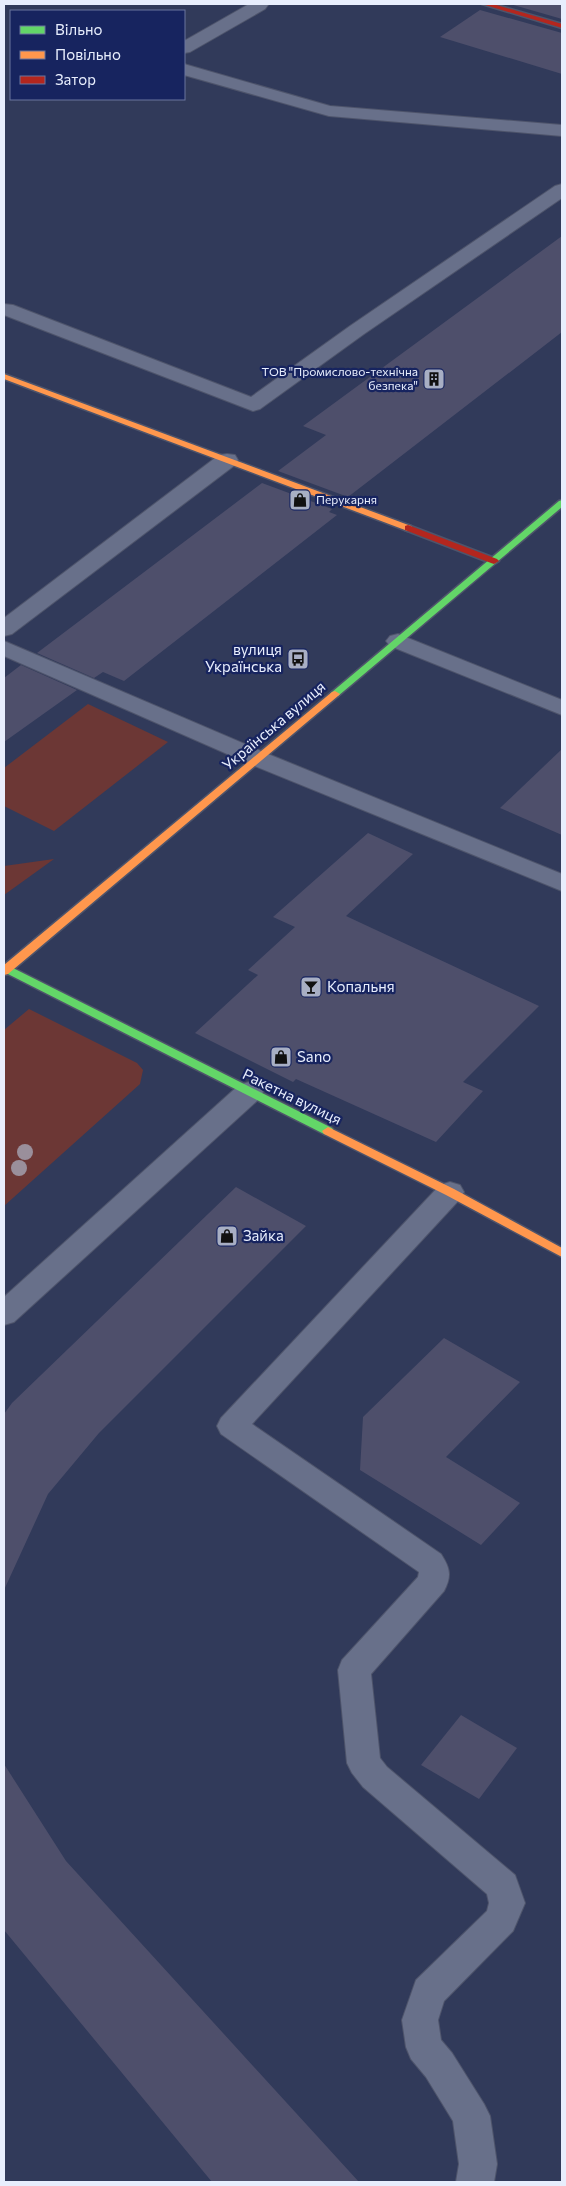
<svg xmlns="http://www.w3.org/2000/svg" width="566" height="2186" font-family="Commissioner,sans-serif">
<rect width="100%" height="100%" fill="#313a5a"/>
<g fill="#6c3735">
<polygon points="88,704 168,742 54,831 4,806 4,768"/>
<polygon points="54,859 4,895 4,866"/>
<polygon points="29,1009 137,1063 143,1070 140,1084 4,1206 4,1030"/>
</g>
<g fill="#4e4f6b">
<polygon points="510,4 562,4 562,19"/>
<polygon points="480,10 562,33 562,74 440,37"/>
<polygon points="562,236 562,332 348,497 278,471 326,435 303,426"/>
<polygon points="262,483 332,509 329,512 337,515 124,681 103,672 94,678 37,653"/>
<polygon points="21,665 77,690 4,742 4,678"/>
<polygon points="562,749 562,835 500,808"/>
<polygon points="368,833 413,854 346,916 539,1006 463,1082 483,1091 436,1142 296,1079 293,1082 195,1033 258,975 248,970 295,927 273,917"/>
<polygon points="236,1187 306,1226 99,1433 48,1494 4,1590 4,1414 12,1403"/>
<polygon points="444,1338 520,1382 446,1457 520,1503 481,1545 360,1470 363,1417"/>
<polygon points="461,1715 517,1748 479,1799 421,1765"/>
<polygon points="4,1764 66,1861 359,2182 212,2182 4,1930"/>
</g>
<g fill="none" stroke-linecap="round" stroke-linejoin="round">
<g stroke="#4e546b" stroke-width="2">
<g id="lane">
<polygon points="249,4 268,5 265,9 190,52 184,53 184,41"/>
<polygon points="184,64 330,106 562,125 562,136 329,116 184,75"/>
<polygon points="562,184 562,198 364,334 260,409 253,411 4,315 4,304 13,305 251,397 350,326 555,186"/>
<polygon points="227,454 235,455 238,460 235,465 12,634 4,636 4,618 219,455"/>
<polygon points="398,634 562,700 562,715 390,646 386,641 390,636"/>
<polygon points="4,641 268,754 562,874 562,891 250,764 4,656"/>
<polygon points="249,1082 259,1085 263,1092 259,1099 14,1322 4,1325 4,1297 239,1085"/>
<path d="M450 1182 460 1185 464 1192 460 1199 252 1424 441 1554C450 1568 452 1576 444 1591L371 1674 380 1758 387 1767 515 1875 525 1903 513 1931 444 2001 438 2020 441 2040 452 2053 484 2104 490 2116 497 2164 494 2182H456L459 2164 453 2121 426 2077 411 2059 406 2047 402 2020 416 1980 487 1911 489 1903 487 1894 363 1787 352 1773 347 1763 338 1670 342 1660 418 1577 419 1572 221 1434 217 1426 221 1418 440 1185Z"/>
</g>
</g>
<g stroke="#4e546b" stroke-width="3">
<g id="fast">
<polygon points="562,500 562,507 338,696 332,696 330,694 332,692 559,501"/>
<polygon points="7,965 332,1128 334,1131 328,1135 324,1134 4,972 4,966"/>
</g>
</g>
<g stroke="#4e546b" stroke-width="3">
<g id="slow">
<polygon points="4,374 411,526 413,528 408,531 405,530 4,379"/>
<polygon points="335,691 340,694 338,696 8,974 4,975 4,965 332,692"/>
<polygon points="328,1127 454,1189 562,1248 562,1257 446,1195 324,1134 322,1131"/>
</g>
</g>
<g stroke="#4e546b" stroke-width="3">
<g id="jam">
<polygon points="482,4 493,4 562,24 562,28"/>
<polygon points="408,525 497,559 499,561 494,564 491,563 405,530 405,526"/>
</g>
</g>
<use href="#lane" fill="#68708a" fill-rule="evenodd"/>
<use href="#fast" fill="#63d668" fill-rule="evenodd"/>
<use href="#slow" fill="#ff974d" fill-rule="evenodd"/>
<use href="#jam" fill="#b3261e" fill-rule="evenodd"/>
</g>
<g fill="#9a8f9b">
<circle cx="25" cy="1152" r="8"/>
<circle cx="19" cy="1168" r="8"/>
</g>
<defs>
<g id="building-square" transform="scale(1.125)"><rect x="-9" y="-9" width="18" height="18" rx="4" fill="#a8afc4" stroke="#17245f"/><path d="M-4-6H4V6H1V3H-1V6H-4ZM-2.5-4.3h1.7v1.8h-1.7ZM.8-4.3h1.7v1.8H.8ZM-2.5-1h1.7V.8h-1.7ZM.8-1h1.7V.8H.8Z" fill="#111"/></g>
<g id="shop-square" transform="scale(1.125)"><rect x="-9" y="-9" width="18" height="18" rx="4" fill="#a8afc4" stroke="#17245f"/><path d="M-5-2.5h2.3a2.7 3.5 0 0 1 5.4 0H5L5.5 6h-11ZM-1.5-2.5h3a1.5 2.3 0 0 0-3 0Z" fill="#111"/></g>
<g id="bus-square" transform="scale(1.125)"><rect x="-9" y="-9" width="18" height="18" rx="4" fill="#a8afc4" stroke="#17245f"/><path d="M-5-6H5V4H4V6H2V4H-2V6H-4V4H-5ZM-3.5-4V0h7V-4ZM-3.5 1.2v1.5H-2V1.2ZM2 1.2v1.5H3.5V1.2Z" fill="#111"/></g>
<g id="bar-square" transform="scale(1.125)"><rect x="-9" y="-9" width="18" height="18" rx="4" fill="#a8afc4" stroke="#17245f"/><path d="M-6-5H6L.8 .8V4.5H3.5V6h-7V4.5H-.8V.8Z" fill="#111"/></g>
</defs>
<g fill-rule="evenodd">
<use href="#building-square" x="434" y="379"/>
<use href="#shop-square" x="300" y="500"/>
<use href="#bus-square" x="298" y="659"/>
<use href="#bar-square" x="311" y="987"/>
<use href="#shop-square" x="281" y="1057"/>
<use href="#shop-square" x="227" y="1236"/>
</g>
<g text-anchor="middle" stroke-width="4.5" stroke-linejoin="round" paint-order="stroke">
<g font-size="12" fill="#e8eefd" stroke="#17245f" text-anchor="end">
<text x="418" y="376">ТОВ "Промислово-технічна<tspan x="418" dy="14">безпека"</tspan></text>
<text x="316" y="504" text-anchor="start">Перукарня</text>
</g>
<g font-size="15" fill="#e8eefd" stroke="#17245f" text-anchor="start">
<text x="282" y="655" text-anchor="end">вулиця<tspan x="282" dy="17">Українська</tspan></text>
<text x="327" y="992">Копальня</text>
<text x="297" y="1062">Sano</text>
<text x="243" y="1241">Зайка</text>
</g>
<g font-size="15" fill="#e8eefd" stroke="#17245f">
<text transform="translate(274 726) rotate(-40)" y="5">Українська вулиця</text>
<text transform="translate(292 1097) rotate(26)" y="5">Ракетна вулиця</text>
</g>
</g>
<rect width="566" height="2186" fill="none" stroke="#e8eefd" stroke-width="10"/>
<rect x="10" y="10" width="175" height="90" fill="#17245f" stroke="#6b759e"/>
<rect x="20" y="26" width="25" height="8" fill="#63d668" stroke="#6b759e"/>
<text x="55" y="35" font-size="15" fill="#e8eefd">Вільно</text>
<rect x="20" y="51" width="25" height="8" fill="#ff974d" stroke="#6b759e"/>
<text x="55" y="60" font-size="15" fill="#e8eefd">Повільно</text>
<rect x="20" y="76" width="25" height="8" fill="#b3261e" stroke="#6b759e"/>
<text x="55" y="85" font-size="15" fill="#e8eefd">Затор</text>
</svg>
